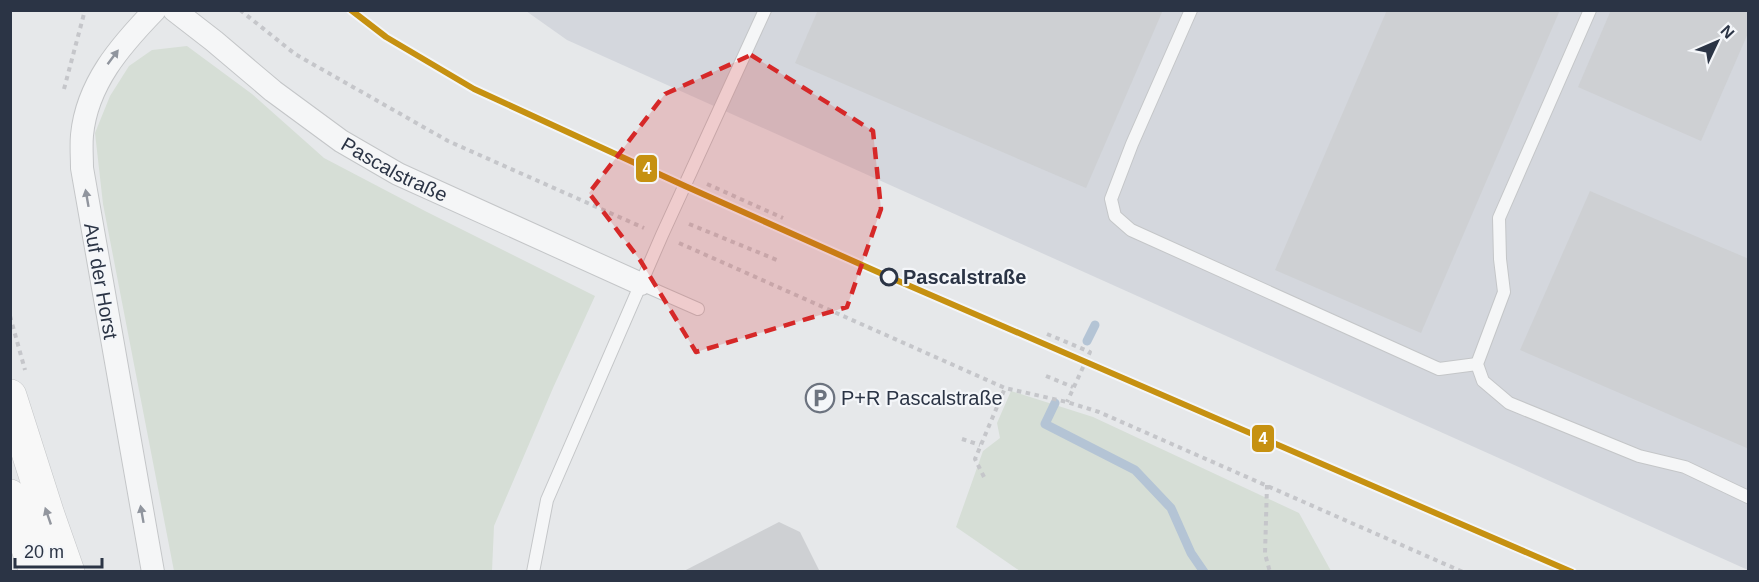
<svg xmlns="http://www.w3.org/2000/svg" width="1759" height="582" font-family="Arial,sans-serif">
<rect width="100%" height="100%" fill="#e6e8ea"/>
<polygon fill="#d4d7dd" points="526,11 1748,11 1748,570 567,40"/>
<g fill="#d6ded6">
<polygon points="187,46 252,94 324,158 425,211 595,296 553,388 494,526 492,571 174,571 103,204 95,133 110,96 129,66 152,50"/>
<polygon points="1011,391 1093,417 1299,513 1331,571 1020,571 956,527 983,451 1000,438 997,423"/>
</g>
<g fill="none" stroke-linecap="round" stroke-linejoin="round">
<g stroke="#b4c4d5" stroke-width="9">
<polyline points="1087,341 1095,325"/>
<polyline points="1055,403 1045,424 1135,470 1171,508 1191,553 1204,572"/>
</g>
</g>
<g fill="#ced0d3">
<polygon points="818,10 1163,10 1086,188 795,63"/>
<polygon points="1387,10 1560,10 1421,333 1275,270"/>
<polygon points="1611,10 1749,10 1749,31 1701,141 1578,87"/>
<polygon points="1590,191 1749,259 1749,449 1520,350"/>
<polygon points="779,522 800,532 820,572 682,572"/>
</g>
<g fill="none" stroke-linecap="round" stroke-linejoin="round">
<g stroke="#c4c6c8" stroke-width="14">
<g id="lane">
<polyline points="1191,10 1132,144 1111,199 1115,216 1131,230 1439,369 1477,364"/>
<polyline points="1590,10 1499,218 1500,259 1504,292 1477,364 1483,381 1509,403 1639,456 1685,467 1748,497"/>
<polyline points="641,284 698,309"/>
<polyline points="533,572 547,500 662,235 765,10"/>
</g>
</g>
<g stroke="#c4c6c8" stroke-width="24">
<g id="street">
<path id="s1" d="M174 10 214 41 273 91 341 141 398 174 641 284"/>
<path d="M153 572 82 168C82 157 81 146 82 135 87 84 120 46 155 10"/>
</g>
</g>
<g stroke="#c4c6c8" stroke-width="34">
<g id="secondary">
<polyline points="10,396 48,515 68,572"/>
<polyline points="10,496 36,572"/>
</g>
</g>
<g stroke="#c5c6ca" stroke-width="4" stroke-dasharray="4.5 4.5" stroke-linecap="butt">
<polyline points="240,10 295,54 448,141 644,228"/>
<polyline points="64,89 85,10"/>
<polyline points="707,184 783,218"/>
<polyline points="689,224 777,260"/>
<polyline points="679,243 1005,388 1067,402 1099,412 1463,572"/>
<polyline points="10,316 25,370"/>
<polyline points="1047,334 1090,352 1067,402"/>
<polyline points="1046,376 1073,387"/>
<polyline points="962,439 980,445"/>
<polyline points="984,477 975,459 1005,388"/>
<polyline points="1267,485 1265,554 1270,572"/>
</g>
<use href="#lane" stroke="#f5f6f7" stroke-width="12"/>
<use href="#street" stroke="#f5f6f7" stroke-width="22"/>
<use href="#secondary" stroke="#f8f8f8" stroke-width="33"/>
<g stroke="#f4f6f9" stroke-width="10">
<polyline id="tram-1" points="351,10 386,37 474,89 685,186 889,277 1572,572"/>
</g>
<use href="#tram-1" stroke="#c69111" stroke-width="6"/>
</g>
<defs><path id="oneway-solid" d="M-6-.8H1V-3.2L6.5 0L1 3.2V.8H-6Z" transform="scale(1.5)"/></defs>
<g fill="#90959e">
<use href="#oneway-solid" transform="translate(113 57) rotate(-53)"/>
<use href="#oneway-solid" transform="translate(87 198) rotate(-100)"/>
<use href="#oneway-solid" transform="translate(142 514) rotate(-100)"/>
</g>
<use fill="#92969e" href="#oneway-solid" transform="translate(48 516) rotate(-109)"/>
<path fill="#d62828" fill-opacity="0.2" stroke="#d62828" stroke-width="4.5" stroke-dasharray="12 8" stroke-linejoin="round" d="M751 55 873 131 881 209 847 307 696 352 640 260 589 193 665 94Z"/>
<defs>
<g id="parking-ring" transform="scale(1.5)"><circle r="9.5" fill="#f4f6f9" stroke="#6c737f" stroke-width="1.5"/><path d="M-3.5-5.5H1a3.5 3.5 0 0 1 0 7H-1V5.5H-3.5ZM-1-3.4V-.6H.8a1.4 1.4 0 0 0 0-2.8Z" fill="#6c737f"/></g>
</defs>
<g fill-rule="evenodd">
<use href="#parking-ring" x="820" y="398"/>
</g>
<circle fill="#f4f6f9" stroke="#2b3445" stroke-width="3" cx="889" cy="277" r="8"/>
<g text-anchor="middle" stroke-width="4.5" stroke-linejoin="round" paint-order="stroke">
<g font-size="20" fill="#2b3445" stroke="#f4f6f9">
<text dy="7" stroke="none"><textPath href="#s1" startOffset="273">Pascalstraße</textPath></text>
<text transform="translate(101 281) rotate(80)" y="7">Auf der Horst</text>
</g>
<g font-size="20" font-weight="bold" fill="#2b3445" stroke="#f4f6f9" text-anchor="start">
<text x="903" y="284">Pascalstraße</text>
</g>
<g font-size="20" fill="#2b3445" stroke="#f4f6f9" text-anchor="start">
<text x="841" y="405">P+R Pascalstraße</text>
</g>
</g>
<g stroke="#f4f6f9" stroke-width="2">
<rect x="635" y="154" width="23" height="29" rx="6" fill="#c69111"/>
<rect x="1251" y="424" width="24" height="29" rx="6" fill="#c69111"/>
</g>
<g font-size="16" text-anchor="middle" font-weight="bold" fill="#fff">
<text x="647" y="174">4</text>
<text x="1263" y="444">4</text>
</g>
<rect width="1759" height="582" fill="none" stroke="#2b3445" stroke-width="24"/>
<g transform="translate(1717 42) rotate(46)" stroke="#f4f6f9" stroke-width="4.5" paint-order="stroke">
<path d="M0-4.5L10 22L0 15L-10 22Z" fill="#2b3445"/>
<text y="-9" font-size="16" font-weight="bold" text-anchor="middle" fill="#2b3445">N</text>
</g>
<path d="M15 558v9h87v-9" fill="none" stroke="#2b3445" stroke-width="3"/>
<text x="24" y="558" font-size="18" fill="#2b3445" stroke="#f4f6f9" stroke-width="4.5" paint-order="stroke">20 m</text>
</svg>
